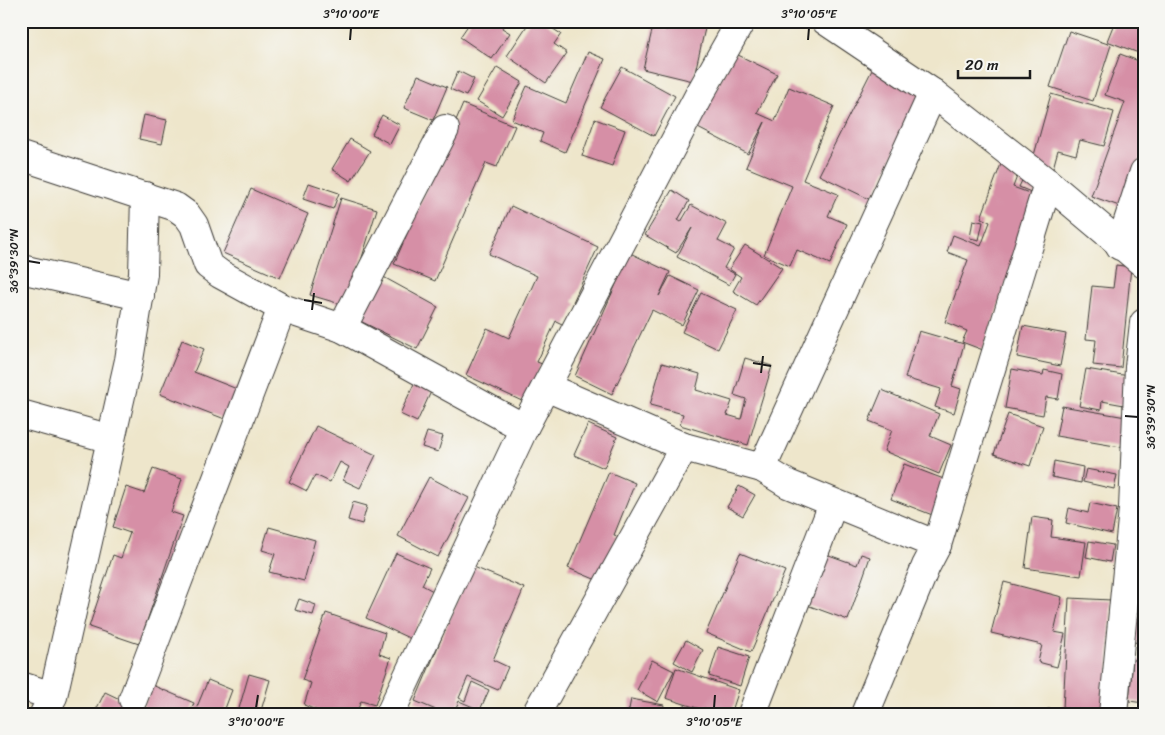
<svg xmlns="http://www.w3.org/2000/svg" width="1165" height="735" font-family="Sriracha,sans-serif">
<rect width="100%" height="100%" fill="#f6f6f2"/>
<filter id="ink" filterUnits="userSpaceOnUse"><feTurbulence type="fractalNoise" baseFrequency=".02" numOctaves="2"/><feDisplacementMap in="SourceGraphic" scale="10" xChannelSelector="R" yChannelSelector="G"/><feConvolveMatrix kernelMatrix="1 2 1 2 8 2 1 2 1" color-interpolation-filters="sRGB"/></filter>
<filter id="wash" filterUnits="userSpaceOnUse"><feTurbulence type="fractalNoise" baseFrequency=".0096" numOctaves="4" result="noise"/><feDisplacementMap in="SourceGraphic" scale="20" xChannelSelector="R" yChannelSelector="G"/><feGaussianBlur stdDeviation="1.12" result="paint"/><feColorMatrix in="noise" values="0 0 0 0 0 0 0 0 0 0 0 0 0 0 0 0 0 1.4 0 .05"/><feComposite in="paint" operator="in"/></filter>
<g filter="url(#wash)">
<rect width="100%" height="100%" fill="#eee6cb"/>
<g id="blocks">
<g fill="#d68fa6">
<polygon points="471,21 506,21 502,28 510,33 492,59 460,37"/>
<polygon points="530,21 541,21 561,34 554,44 567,53 546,83 507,56"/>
<polygon points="669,21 692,21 706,24 693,81 643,69 653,26 667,30"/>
<polygon points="1115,21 1144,21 1144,55 1107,41"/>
<polygon points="1069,31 1111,45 1093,101 1050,87"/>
<polygon points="588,52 605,59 565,152 540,141 543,133 512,120 527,86 566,103"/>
<polygon points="734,53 777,74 757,113 775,121 789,87 834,106 803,180 838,194 828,216 847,224 830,264 797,250 790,266 764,255 792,186 746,167 765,122 748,154 696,127"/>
<polygon points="1120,54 1144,63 1144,147 1122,207 1091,196 1125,102 1105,95"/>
<polygon points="874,66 925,91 871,200 819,175"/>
<polygon points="497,67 522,82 502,116 477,101"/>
<polygon points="622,67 675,96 654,136 600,107"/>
<polygon points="458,71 474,79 466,96 450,89"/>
<polygon points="418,75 447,87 433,120 404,108"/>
<polygon points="1051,94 1114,112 1104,146 1080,140 1076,155 1058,150 1052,172 1031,166"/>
<polygon points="463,104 515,126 497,167 486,163 435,281 394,264"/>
<polygon points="144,115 167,120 162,144 139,139"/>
<polygon points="382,115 400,125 390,144 372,134"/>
<polygon points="595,119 625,130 612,166 582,156"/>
<polygon points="350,139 370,151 351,181 332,169"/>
<polygon points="1001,164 1019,171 1013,187 1037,196 983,350 962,342 967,331 945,322 968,260 947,252 953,235 981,246 990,222 981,218"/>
<polygon points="1024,176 1038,195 1019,187"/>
<polygon points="309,183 339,193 333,209 303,199"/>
<polygon points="251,189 308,214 280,278 223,253"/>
<polygon points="672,190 689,201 678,220 681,222 691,205 727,224 718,241 734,249 724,268 735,274 729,285 677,257 692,228 676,253 645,235"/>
<polygon points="341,198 377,209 347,306 310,295"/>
<polygon points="511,206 598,247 573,302 576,304 566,326 556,321 537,362 542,364 524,402 466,375 487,328 509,338 537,276 489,254"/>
<polygon points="1143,218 1144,218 1144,241 1137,239"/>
<polygon points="973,220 983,222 979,240 970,238"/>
<polygon points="745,245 782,268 756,305 733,291 741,277 729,269"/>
<polygon points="630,253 670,272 659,296 670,276 699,290 682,325 652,310 612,394 575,376"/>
<polygon points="1116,265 1131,267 1121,368 1093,365 1096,340 1086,339 1092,286 1113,288"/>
<polygon points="378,274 438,307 417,349 356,319"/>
<polygon points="701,293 737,310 718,349 682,332"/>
<polygon points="1023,326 1066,334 1060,366 1017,357"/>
<polygon points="919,331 964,344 952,386 961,389 954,413 935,407 941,389 905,378"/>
<polygon points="182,340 204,349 194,372 242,391 230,421 160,394"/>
<polygon points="745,358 772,366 748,445 680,425 683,414 650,405 662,363 700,374 696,390 732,401 727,415 741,419 746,399 734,395"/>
<polygon points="1012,369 1043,375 1044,370 1062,374 1058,399 1046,397 1043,415 1005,408"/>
<polygon points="1086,369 1129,376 1124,405 1102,401 1101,410 1079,406"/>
<polygon points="418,375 435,383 417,422 400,414"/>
<polygon points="882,390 939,414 930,436 951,445 939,474 884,451 892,430 869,421"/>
<polygon points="1062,406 1126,417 1121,447 1056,436"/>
<polygon points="1008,414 1043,426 1030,466 994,454"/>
<polygon points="588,424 617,437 604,468 574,455"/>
<polygon points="316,426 376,455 360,488 343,480 349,467 340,462 330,482 315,475 307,491 289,482"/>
<polygon points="427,432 443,436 438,452 422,447"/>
<polygon points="1054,461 1083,467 1081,483 1052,477"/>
<polygon points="904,464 949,481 935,516 891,499"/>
<polygon points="153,469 182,479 171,512 183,516 139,644 89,627 113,555 121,558 130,533 113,527 126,487 144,493"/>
<polygon points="1086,469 1117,475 1114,489 1083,482"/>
<polygon points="609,472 635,483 614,535 618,536 599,581 568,568"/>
<polygon points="429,477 469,498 438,557 398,536"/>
<polygon points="739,486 755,495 743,516 727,507"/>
<polygon points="353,502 367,506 362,524 348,520"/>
<polygon points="1090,503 1117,509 1112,534 1066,523 1069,508 1088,513"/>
<polygon points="1032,517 1053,520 1051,537 1086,542 1081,576 1025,568"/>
<polygon points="269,527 315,540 304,581 269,572 275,554 262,550"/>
<polygon points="1144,540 1144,590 1136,589"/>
<polygon points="1089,541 1113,545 1110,562 1086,557"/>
<polygon points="396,553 430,568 422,585 433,591 411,639 366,618"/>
<polygon points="740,553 785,571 751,652 706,633"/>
<polygon points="826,554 857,565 861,554 870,557 848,620 807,605"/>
<polygon points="469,565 524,588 493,660 508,667 498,690 468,677 459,698 465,701 472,682 489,690 480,710 459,701 453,714 445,714 415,701 458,599"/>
<polygon points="1004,582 1062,597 1054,632 1065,634 1057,667 1038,662 1042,645 991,633"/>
<polygon points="1069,598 1111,600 1107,712 1063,708"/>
<polygon points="299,599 316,605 313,615 295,610"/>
<polygon points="326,613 385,633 379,654 391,658 375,705 361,701 356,714 325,714 304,705 311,683 302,680"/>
<polygon points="1134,618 1144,619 1144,643 1132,642"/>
<polygon points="686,640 703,650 692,672 674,662"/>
<polygon points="718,647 749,657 740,686 709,676"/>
<polygon points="652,660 674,671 658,702 637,690"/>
<polygon points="1133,660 1144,660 1144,703 1129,701"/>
<polygon points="676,668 739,690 731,714 723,714 704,708 703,710 666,698"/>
<polygon points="249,674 270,680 260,714 238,712"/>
<polygon points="208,680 232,690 223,714 194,714"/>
<polygon points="152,685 194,703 190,714 140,714"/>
<polygon points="105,692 126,702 121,714 103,714 96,710"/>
<polygon points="631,699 664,705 662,714 628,714"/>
<rect x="1048" y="709" width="14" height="5"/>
</g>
</g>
</g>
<g filter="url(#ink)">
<use href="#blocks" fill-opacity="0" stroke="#3c3a36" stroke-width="1"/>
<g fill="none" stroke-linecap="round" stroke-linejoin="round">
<g stroke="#3c3a36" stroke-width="30">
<g id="minor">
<polyline points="826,21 933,93 1048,183 1144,264"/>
<polyline points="21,156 176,207 187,215 194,225 208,265 220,274 282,308 342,328 524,428"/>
<polyline points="1120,246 1144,172"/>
<polyline points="21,269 140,296"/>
<polyline points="342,328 445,129"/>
<polyline points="546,387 684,447 762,468 788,484 937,545"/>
<polyline points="21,414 111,439"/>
<polyline points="762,468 933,93"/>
<polyline points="21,686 53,696"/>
<polyline points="133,699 282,308"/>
<polyline points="44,714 53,696 129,360 143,274 145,196"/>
<polyline points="390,714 524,428 698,97 741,21"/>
<polyline points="536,714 684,447"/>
<polyline points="752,714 833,504"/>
<polyline points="865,714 926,566 937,545 1048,183"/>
<polyline points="1113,714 1133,509 1139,367 1144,323"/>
</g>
</g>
<use href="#minor" stroke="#fff" stroke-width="28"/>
</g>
</g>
<path fill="none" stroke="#1c1c1c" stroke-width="2" d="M350 40 351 28M808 40 809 28M28 261 40 263M304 300 322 303M312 310 314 293M753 363 771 366M761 373 763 356M1125 416 1138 417M256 708 258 695M714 708 715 695"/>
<rect width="1165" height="735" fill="none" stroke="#f6f6f2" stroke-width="55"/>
<path d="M958 70v8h72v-8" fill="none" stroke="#1c1c1c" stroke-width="2.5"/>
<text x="965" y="70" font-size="15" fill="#1c1c1c" stroke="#f6f6f2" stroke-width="4" paint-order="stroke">20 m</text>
<rect x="28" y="28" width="1110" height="680" fill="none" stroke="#1c1c1c" stroke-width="2"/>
<g font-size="12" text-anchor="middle" fill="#1c1c1c">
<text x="351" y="18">3°10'00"E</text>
<text x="809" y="18">3°10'05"E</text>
<text transform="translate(14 261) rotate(-90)" y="4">36°39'30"N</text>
<text transform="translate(1151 417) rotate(-90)" y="4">36°39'30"N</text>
<text x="256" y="726">3°10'00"E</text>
<text x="714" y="726">3°10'05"E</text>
</g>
</svg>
